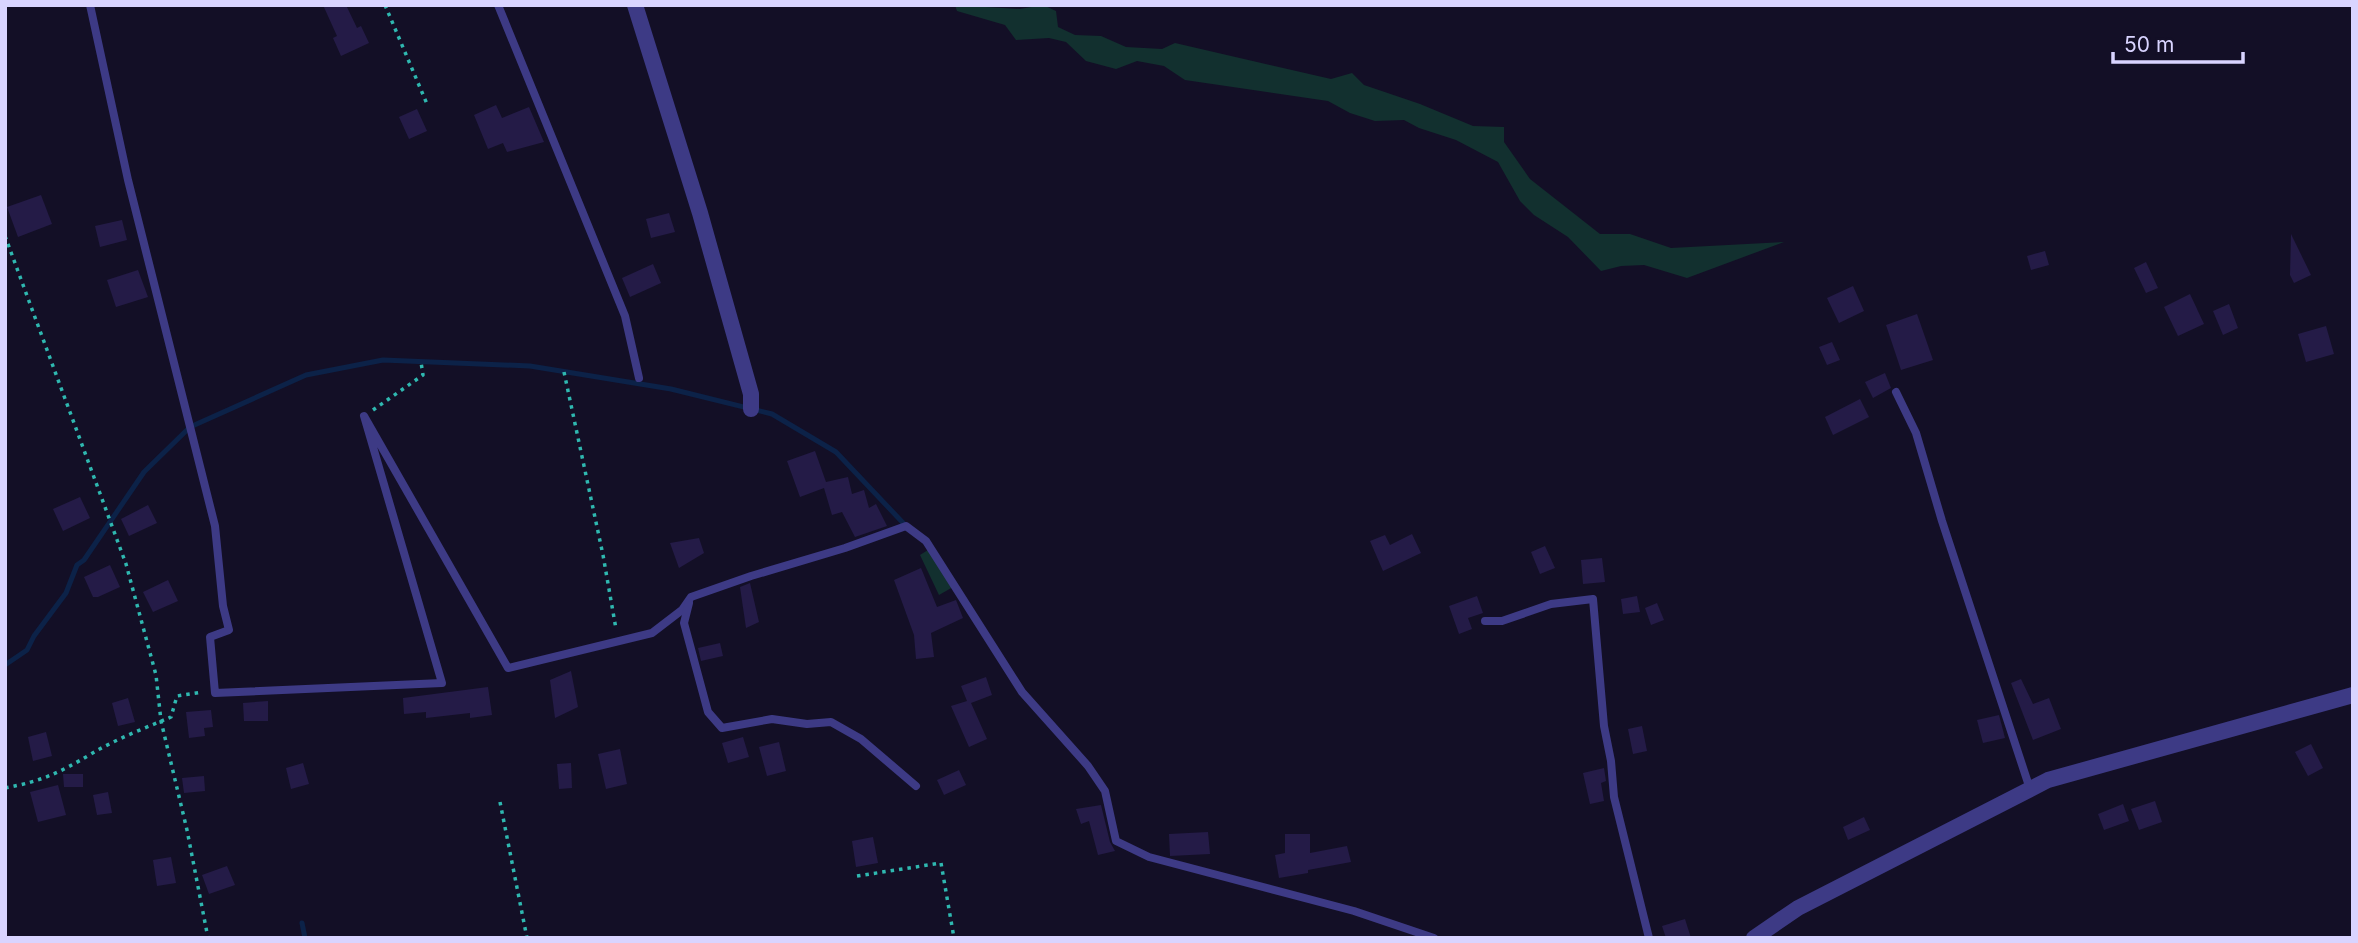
<svg xmlns="http://www.w3.org/2000/svg" width="2358" height="943" font-family="Inter,sans-serif">
<rect width="100%" height="100%" fill="#130f26"/>
<g fill="#12302f">
<polygon points="955,5 1020,9 1043,5 1056,11 1058,27 1075,35 1101,36 1126,47 1162,49 1175,43 1331,79 1352,73 1364,85 1420,104 1473,126 1504,127 1504,142 1530,179 1600,234 1630,234 1671,248 1784,242 1687,278 1644,265 1621,266 1601,271 1568,237 1534,215 1520,201 1498,162 1456,140 1419,128 1404,120 1375,121 1350,113 1328,101 1185,80 1164,66 1137,61 1116,69 1086,61 1066,42 1049,38 1016,40 1005,25 957,11"/>
<polygon points="928,550 953,587 939,595 920,555"/>
</g>
<g fill="none" stroke-linecap="round" stroke-linejoin="round">
<g stroke="#0c2248" stroke-width="5">
<polyline points="5,665 27,650 34,636 66,593 77,565 84,560 144,472 190,427 306,375 383,360 530,366 671,389 772,414 836,452 906,526"/>
<polyline points="302,923 305,938"/>
</g>
</g>
<g fill="#241b47">
<polygon points="323,5 346,5 357,28 361,26 369,43 341,56 333,38 337,36"/>
<polygon points="496,105 502,118 529,107 544,142 507,152 503,143 488,149 474,115"/>
<polygon points="417,109 427,131 409,139 399,117"/>
<polygon points="41,195 52,224 18,237 7,207"/>
<polygon points="669,213 675,232 651,238 646,219"/>
<polygon points="122,220 127,240 100,247 95,226"/>
<polygon points="2291,234 2311,275 2294,283 2290,275"/>
<polygon points="2045,251 2049,265 2031,270 2027,256"/>
<polygon points="2146,262 2158,288 2146,293 2134,268"/>
<polygon points="653,264 661,283 630,297 622,278"/>
<polygon points="138,270 148,297 116,307 107,280"/>
<polygon points="1853,286 1864,311 1839,323 1827,298"/>
<polygon points="2190,294 2204,324 2178,336 2164,307"/>
<polygon points="2229,304 2238,328 2223,335 2213,311"/>
<polygon points="1917,314 1933,360 1901,370 1886,325"/>
<polygon points="2326,326 2334,354 2306,362 2298,334"/>
<polygon points="1832,342 1840,360 1827,365 1819,347"/>
<polygon points="1885,373 1891,388 1873,398 1865,382"/>
<polygon points="1860,399 1869,417 1833,435 1825,417"/>
<polygon points="815,451 826,482 848,477 852,494 864,490 869,508 876,504 887,526 855,537 842,512 832,515 824,488 800,497 787,461"/>
<polygon points="80,497 90,518 63,531 53,509"/>
<polygon points="148,505 157,523 129,536 121,519"/>
<polygon points="1412,534 1421,553 1383,571 1370,541 1385,535 1390,545"/>
<polygon points="699,538 704,553 679,568 670,543"/>
<polygon points="1545,546 1555,568 1540,574 1531,552"/>
<polygon points="1602,558 1605,582 1583,584 1581,560"/>
<polygon points="110,565 120,587 98,597 93,597 84,577"/>
<polygon points="921,568 937,607 956,600 963,618 931,633 934,657 916,659 914,635 894,580"/>
<polygon points="168,580 178,601 153,612 143,592"/>
<polygon points="750,583 759,622 746,628 740,587"/>
<polygon points="1477,596 1483,613 1468,618 1472,629 1459,634 1449,606"/>
<polygon points="1637,596 1640,612 1623,614 1621,599"/>
<polygon points="1657,603 1664,620 1651,625 1645,608"/>
<polygon points="720,643 723,656 701,661 698,648"/>
<polygon points="571,671 578,707 555,718 550,680"/>
<polygon points="986,677 992,695 971,703 987,739 969,747 951,706 967,701 961,686"/>
<polygon points="2021,679 2033,704 2049,698 2061,729 2033,740 2011,683"/>
<polygon points="488,687 492,715 470,718 470,713 426,718 426,712 404,714 403,698"/>
<polygon points="128,698 135,722 118,726 112,703"/>
<polygon points="268,701 268,721 244,721 243,703"/>
<polygon points="211,710 213,727 204,728 205,736 189,738 186,712"/>
<polygon points="1999,715 2005,738 1983,743 1977,720"/>
<polygon points="1642,726 1647,751 1633,754 1628,729"/>
<polygon points="46,732 52,756 33,761 28,737"/>
<polygon points="743,737 749,757 728,763 722,743"/>
<polygon points="779,742 786,771 767,776 759,747"/>
<polygon points="2311,744 2323,768 2308,776 2295,752"/>
<polygon points="620,749 627,784 606,789 598,754"/>
<polygon points="303,763 309,784 291,789 286,768"/>
<polygon points="571,763 572,788 559,789 557,764"/>
<polygon points="1604,768 1606,781 1601,783 1604,801 1590,804 1583,773"/>
<polygon points="959,770 966,785 944,795 937,780"/>
<polygon points="63,774 83,774 83,787 64,787"/>
<polygon points="204,776 205,791 184,793 182,778"/>
<polygon points="58,785 66,815 38,822 30,792"/>
<polygon points="108,792 112,813 97,815 93,795"/>
<polygon points="2155,801 2162,822 2139,830 2131,809"/>
<polygon points="2123,804 2129,821 2104,830 2098,814"/>
<polygon points="1101,805 1110,842 1115,851 1098,855 1089,821 1081,824 1076,809"/>
<polygon points="1864,817 1870,830 1848,840 1843,827"/>
<polygon points="1208,832 1210,854 1170,856 1169,834"/>
<polygon points="1285,834 1310,834 1310,853 1347,846 1351,862 1308,870 1308,873 1279,878 1275,855 1285,853"/>
<polygon points="873,837 878,863 856,867 852,841"/>
<polygon points="171,857 176,883 157,886 153,860"/>
<polygon points="227,866 235,885 209,894 202,875"/>
<polygon points="1685,919 1691,938 1666,938 1662,926"/>
</g>
<g fill="none" stroke-linecap="round" stroke-linejoin="round">
<g stroke="#2fb8b0" stroke-width="3.5" stroke-dasharray="3.5 5" stroke-linecap="butt">
<polyline points="385,5 427,104"/>
<polyline points="5,236 126,564 156,675 161,721 187,830 208,938"/>
<polyline points="564,372 603,555 616,629"/>
<polyline points="373,410 423,375 421,362"/>
<path d="M5 788C42 781 59 773 91 754 116 739 145 728 171 717L177 696 203 692"/>
<polyline points="500,802 527,938"/>
<polyline points="857,876 941,863 954,938"/>
</g>
<g stroke="#3d3a85" stroke-width="8">
<polyline points="90,5 128,180 215,526 223,606 229,630 210,637 215,693 442,683 364,416 508,668 652,633 682,610 691,597 751,576 845,548 906,526 926,541 1022,692 1088,766 1105,791 1116,841 1149,857 1354,911 1434,938"/>
<polyline points="498,5 625,316 639,378"/>
<polyline points="1896,392 1916,433 1942,521 2030,789"/>
<polyline points="689,603 684,623 708,712 722,728 772,719 807,724 831,722 861,739 916,786"/>
<polyline points="1485,621 1502,621 1551,604 1593,599 1604,726 1611,761 1614,797 1649,938"/>
</g>
<g stroke="#3d3a85" stroke-width="16">
<polyline points="635,5 700,213 751,394 751,409"/>
<polyline points="1754,938 1798,908 2048,780 2353,695"/>
</g>
</g>
<rect width="2358" height="943" fill="none" stroke="#d9d4ff" stroke-width="14"/>
<path d="M2113 52v10h130v-10" fill="none" stroke="#d9d4ff" stroke-width="3.5"/>
<text x="2124" y="52" font-size="21" fill="#d9d4ff" stroke="#130f26" stroke-width="5" paint-order="stroke">50 m</text>
</svg>
